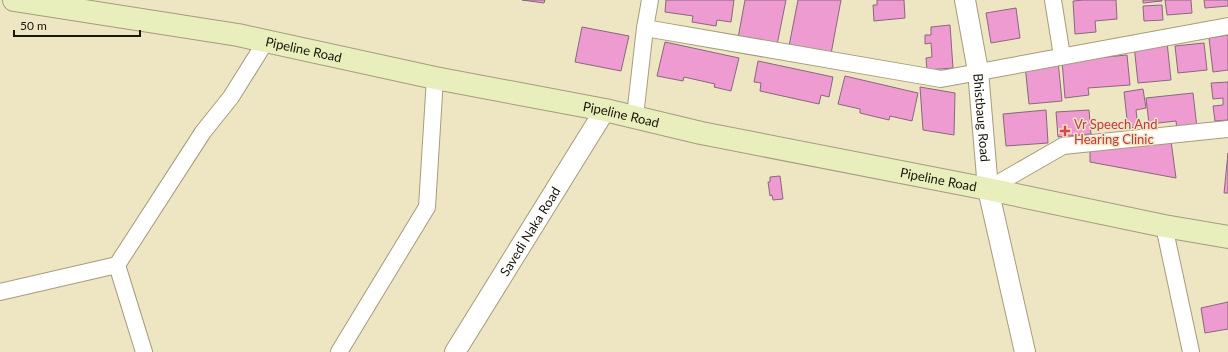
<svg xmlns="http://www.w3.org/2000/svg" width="1228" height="352" font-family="Lato,sans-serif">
<rect width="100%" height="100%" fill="#eee5c3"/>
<g fill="#ee9bd1" stroke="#86697b">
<polygon points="522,0 545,0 544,3"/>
<polygon points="666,0 734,0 731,22 717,20 716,26 692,22 693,16 665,12"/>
<polygon points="745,0 786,0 777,45 738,38"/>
<polygon points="798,0 841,0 831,54 789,46"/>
<polygon points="877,0 904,0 905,18 874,21 873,5 877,5"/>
<polygon points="1084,0 1116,0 1117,19 1095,21 1096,32 1075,34 1073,1"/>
<polygon points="1143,0 1162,0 1162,1 1143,3"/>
<polygon points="1165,0 1191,0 1192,13 1167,15"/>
<polygon points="1204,0 1228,0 1228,6 1205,8"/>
<polygon points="1162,5 1163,20 1144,21 1143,6"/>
<polygon points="1016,8 1020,38 991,43 986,13"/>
<polygon points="950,25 953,68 927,70 926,58 932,57 931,43 925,44 925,35 931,35 931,27"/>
<polygon points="582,27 629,36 621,71 575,62"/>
<polygon points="1228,35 1228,70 1213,72 1209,38"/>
<polygon points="665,42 739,58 731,91 714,87 715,84 684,77 683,81 657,76"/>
<polygon points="1167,42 1171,80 1138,83 1134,45"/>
<polygon points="1204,43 1207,70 1178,73 1175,46"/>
<polygon points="1127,55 1130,85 1088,88 1089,95 1065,98 1062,61"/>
<polygon points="758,61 833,77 829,97 821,95 819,104 760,91 761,83 754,82"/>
<polygon points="1058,61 1062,101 1029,104 1025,65"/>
<polygon points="845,76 918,93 912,121 890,116 889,120 860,113 860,109 838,104"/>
<polygon points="1228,82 1228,120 1215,121 1213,106 1223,105 1223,98 1213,99 1211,83"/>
<polygon points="920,87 955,93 954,135 923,130"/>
<polygon points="1143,89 1146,108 1136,110 1138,127 1128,128 1124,92"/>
<polygon points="1193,93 1197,128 1177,130 1176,121 1149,124 1146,98"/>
<polygon points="1046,110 1048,143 1006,146 1003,114"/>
<polygon points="1089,110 1091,134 1058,137 1056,112"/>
<polygon points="1171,141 1176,178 1090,162 1090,150"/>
<polygon points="1228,153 1228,193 1224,193"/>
<polygon points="780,176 783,199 773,200 772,195 770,196 768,182 770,182 770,177"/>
<polygon points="1228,302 1228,329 1205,333 1201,308"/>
</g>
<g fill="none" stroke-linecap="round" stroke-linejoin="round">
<g stroke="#a59c7c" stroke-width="18">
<g id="minor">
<polyline points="1053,0 1062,56"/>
<polyline points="645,28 941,79 1228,26"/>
<polyline points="635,116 645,28 650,0"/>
<polyline points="988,189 1063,146 1228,129"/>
<polyline points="1164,226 1191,352"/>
<polyline points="117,265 144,352"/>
<polyline points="0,292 117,265 203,132 231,97 266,41"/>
<polyline points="339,352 427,207 435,78"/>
</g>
</g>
<g stroke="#a59c7c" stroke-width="22">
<g id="tertiary">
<path id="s1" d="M965 0 978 71 988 189 1025 352"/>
<path id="s2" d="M455 352 605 110"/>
</g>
</g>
<g stroke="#a59c7c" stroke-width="24">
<g id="secondary">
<path id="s3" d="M14 0 238 35 435 78 605 110 701 133 988 189 1164 226 1228 237"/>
</g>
</g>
<use href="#minor" stroke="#fff" stroke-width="16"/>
<use href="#tertiary" stroke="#fff" stroke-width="20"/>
<use href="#secondary" stroke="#e9eebd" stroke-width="22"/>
</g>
<path fill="#e0444e" stroke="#eee5c3" stroke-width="1.5" d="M1063 125h4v4h4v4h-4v4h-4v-4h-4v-4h4z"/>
<g text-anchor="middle" stroke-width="3" stroke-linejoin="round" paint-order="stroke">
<g font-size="13" fill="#181509" stroke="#eee5c3">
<text dy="5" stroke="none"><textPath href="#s3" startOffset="294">Pipeline Road</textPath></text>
<text dy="5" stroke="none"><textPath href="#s3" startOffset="618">Pipeline Road</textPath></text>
<text dy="5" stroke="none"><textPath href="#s1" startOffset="119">Bhistbaug Road</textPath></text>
<text dy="5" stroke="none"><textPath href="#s3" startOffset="942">Pipeline Road</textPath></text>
<text dy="5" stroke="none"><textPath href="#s2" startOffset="142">Savedi Naka Road</textPath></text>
</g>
<g font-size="13" fill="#be3a42" stroke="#eee5c3" text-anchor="start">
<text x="1074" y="129">Vr Speech And<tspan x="1074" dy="15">Hearing Clinic</tspan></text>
</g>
</g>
<path d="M14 30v6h126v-6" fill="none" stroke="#181509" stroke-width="2"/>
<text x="20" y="30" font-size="12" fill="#181509" stroke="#eee5c3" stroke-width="3" paint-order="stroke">50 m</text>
</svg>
